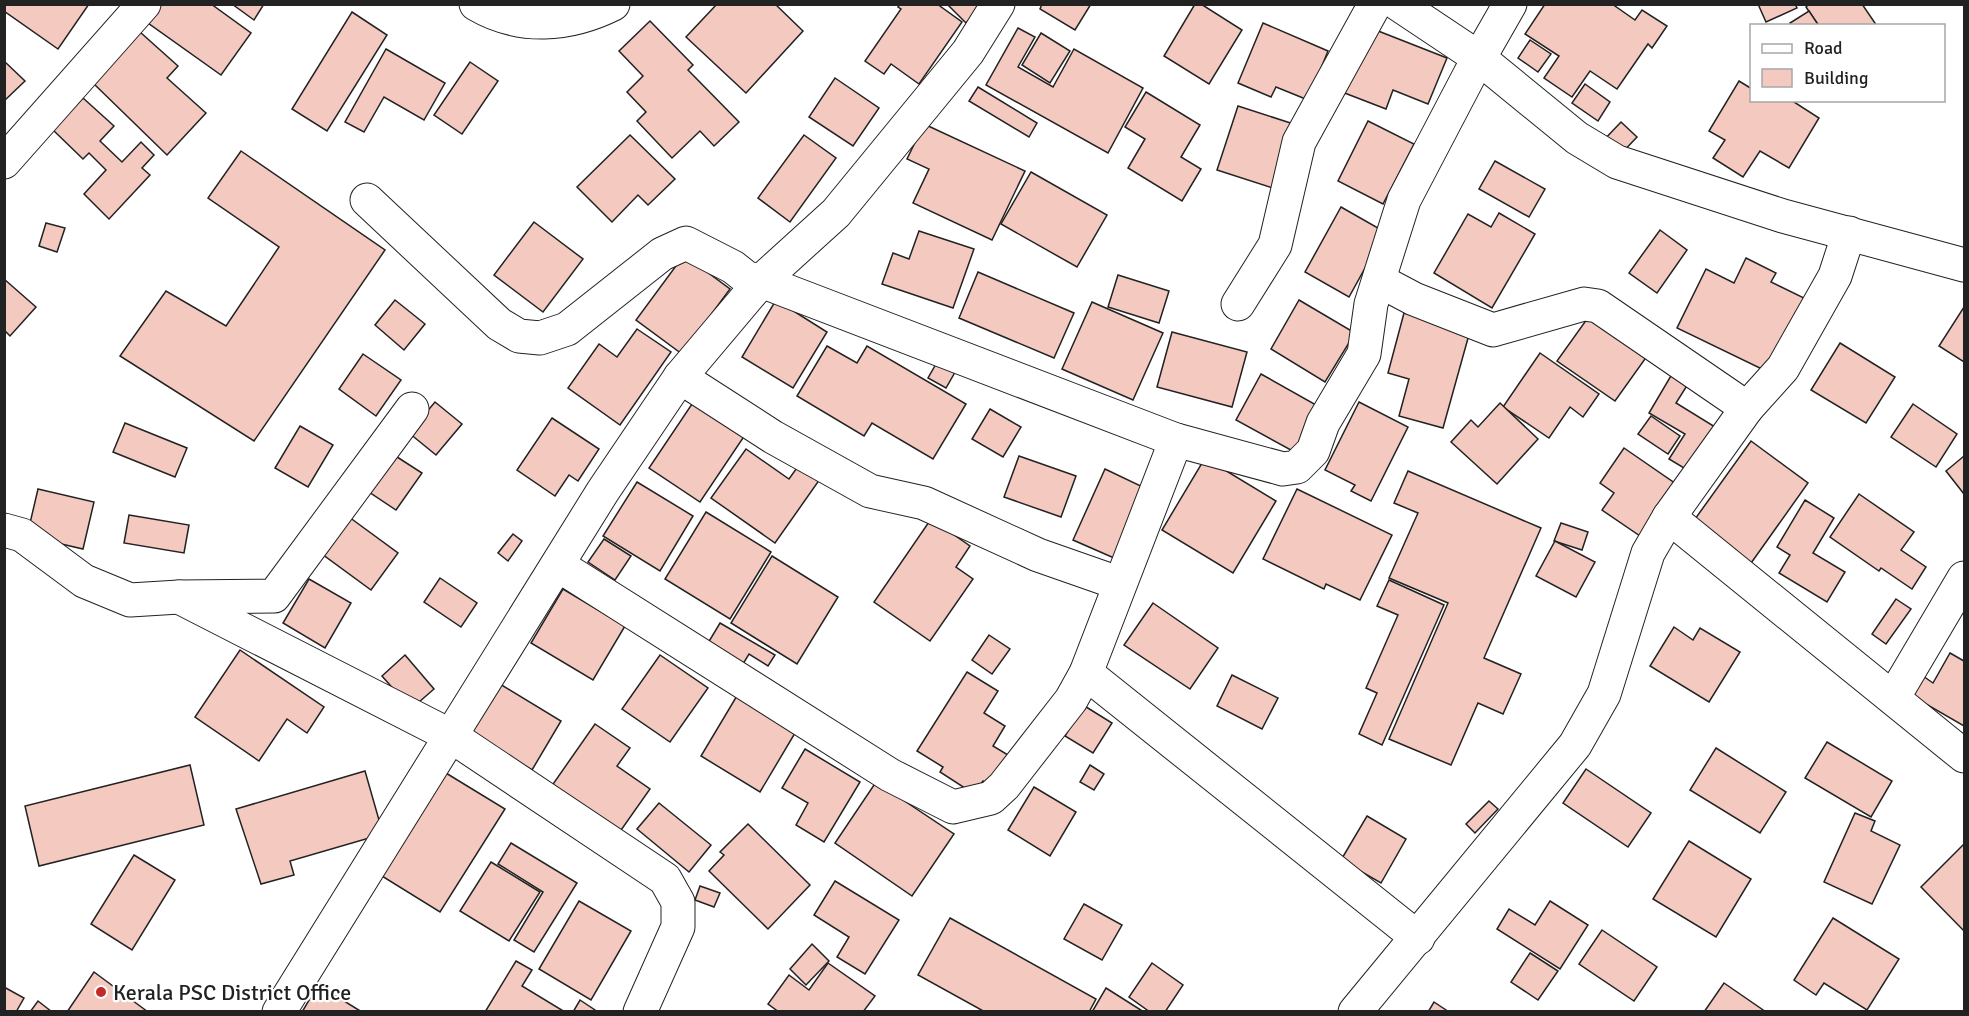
<svg xmlns="http://www.w3.org/2000/svg" width="1969" height="1016" font-family="Signika,sans-serif">
<rect width="100%" height="100%" fill="#fff"/>
<g fill="#f3c9c0" stroke="#222" stroke-width="1.5">
<polygon points="4,4 89,4 58,49 4,11"/>
<polygon points="162,4 211,4 251,33 221,75 148,23"/>
<polygon points="232,4 264,4 254,20"/>
<polygon points="717,4 775,4 803,31 746,93 686,37"/>
<polygon points="900,4 937,4 962,22 919,84 891,64 884,74 865,61 901,9 898,7"/>
<polygon points="947,4 984,4 966,23"/>
<polygon points="1042,4 1091,4 1075,30 1040,9"/>
<polygon points="1195,4 1201,4 1242,30 1209,84 1164,56"/>
<polygon points="1545,4 1612,4 1635,20 1642,10 1667,26 1652,48 1648,44 1617,89 1590,71 1572,97 1544,78 1559,56 1525,34"/>
<polygon points="1758,4 1795,4 1797,8 1766,22"/>
<polygon points="1809,4 1862,4 1877,26 1819,26 1806,7"/>
<polygon points="1809,11 1819,26 1792,26 1790,23"/>
<polygon points="352,12 387,35 327,131 292,109"/>
<polygon points="650,21 693,65 688,70 739,122 714,146 700,131 672,158 637,121 646,112 627,92 643,76 619,51"/>
<polygon points="1263,23 1328,51 1308,100 1276,87 1271,97 1238,83"/>
<polygon points="1368,27 1447,58 1428,104 1393,90 1386,109 1342,92"/>
<polygon points="1018,28 1035,37 1018,67 1053,87 1074,49 1143,88 1108,153 986,85"/>
<polygon points="140,32 178,66 167,78 206,113 167,155 93,83"/>
<polygon points="1041,33 1070,51 1050,83 1022,65"/>
<polygon points="1530,40 1551,54 1538,72 1518,58"/>
<polygon points="386,49 445,83 424,120 384,97 364,132 345,122"/>
<polygon points="4,61 25,81 4,101"/>
<polygon points="470,62 498,81 462,134 434,115"/>
<polygon points="835,78 879,108 853,146 809,117"/>
<polygon points="1739,81 1752,89 1752,100 1791,100 1819,118 1789,168 1760,151 1743,177 1713,158 1725,140 1709,131"/>
<polygon points="1585,84 1610,102 1598,121 1572,103"/>
<polygon points="978,87 1037,123 1029,137 969,101"/>
<polygon points="1146,92 1200,125 1181,157 1201,169 1182,201 1128,168 1145,139 1125,127"/>
<polygon points="83,98 114,126 100,141 122,162 141,142 154,155 142,168 150,175 109,219 84,194 106,170 89,153 83,159 53,130"/>
<polygon points="1238,106 1303,127 1282,191 1217,170"/>
<polygon points="1368,121 1414,144 1383,204 1338,181"/>
<polygon points="1621,122 1637,137 1618,157 1602,142"/>
<polygon points="924,124 1025,171 992,240 913,203 929,169 907,159"/>
<polygon points="630,135 675,179 648,205 638,195 612,222 577,187"/>
<polygon points="804,135 836,158 790,222 758,198"/>
<polygon points="241,151 385,250 254,441 120,356 166,291 226,326 279,247 208,198"/>
<polygon points="1495,161 1545,189 1529,217 1479,189"/>
<polygon points="1031,172 1107,215 1077,267 1001,224"/>
<polygon points="1341,207 1385,232 1349,297 1305,272"/>
<polygon points="1499,213 1535,234 1492,308 1434,273 1468,214 1491,227"/>
<polygon points="534,222 583,259 543,312 494,275"/>
<polygon points="46,223 65,228 57,252 39,246"/>
<polygon points="1660,230 1687,250 1657,293 1629,273"/>
<polygon points="919,231 974,249 953,308 882,284 893,253 909,259"/>
<polygon points="684,255 730,289 682,354 636,320"/>
<polygon points="1746,258 1776,273 1771,282 1804,298 1768,372 1677,328 1706,269 1734,283"/>
<polygon points="978,272 1074,313 1054,358 959,318"/>
<polygon points="1118,275 1169,291 1159,323 1108,307"/>
<polygon points="4,279 36,307 10,336 6,332 4,335"/>
<polygon points="395,300 425,324 404,350 375,325"/>
<polygon points="776,300 827,332 793,388 742,357"/>
<polygon points="1299,300 1355,333 1325,382 1271,349"/>
<polygon points="1092,302 1163,333 1133,400 1062,369"/>
<polygon points="1964,307 1964,362 1939,346"/>
<polygon points="1592,312 1650,352 1615,401 1557,361"/>
<polygon points="1404,313 1470,331 1443,428 1399,416 1409,379 1388,373"/>
<polygon points="637,329 671,352 620,425 568,388 599,344 617,357"/>
<polygon points="1172,332 1247,352 1232,407 1157,387"/>
<polygon points="1840,343 1895,377 1866,423 1811,390"/>
<polygon points="827,346 857,363 867,346 966,404 933,459 872,423 864,436 797,396"/>
<polygon points="1540,353 1599,394 1583,417 1570,407 1549,438 1503,407"/>
<polygon points="363,354 401,380 376,416 339,389"/>
<polygon points="940,357 958,367 946,388 928,378"/>
<polygon points="1261,374 1325,410 1300,455 1236,420"/>
<polygon points="1672,374 1688,384 1676,403 1720,430 1694,474 1669,459 1685,434 1649,413"/>
<polygon points="694,401 745,435 700,502 649,468"/>
<polygon points="435,402 462,424 436,455 409,433"/>
<polygon points="1359,402 1408,427 1371,501 1351,491 1355,485 1325,470"/>
<polygon points="1500,403 1538,439 1497,484 1451,442 1471,420 1478,427"/>
<polygon points="1913,404 1957,434 1936,467 1891,437"/>
<polygon points="990,409 1021,427 1003,457 972,439"/>
<polygon points="1651,416 1680,436 1668,454 1638,434"/>
<polygon points="552,418 599,449 578,481 569,475 555,496 517,470"/>
<polygon points="125,423 187,448 175,477 113,452"/>
<polygon points="300,426 333,445 308,487 275,468"/>
<polygon points="1751,441 1808,483 1744,573 1680,540"/>
<polygon points="1624,448 1679,486 1643,538 1602,510 1614,493 1600,483"/>
<polygon points="746,449 789,479 799,465 820,479 775,543 711,498"/>
<polygon points="394,455 422,473 396,510 369,492"/>
<polygon points="1019,456 1076,476 1061,517 1004,497"/>
<polygon points="1964,456 1964,494 1946,471"/>
<polygon points="1205,458 1276,501 1233,573 1162,530"/>
<polygon points="1105,469 1145,488 1114,558 1073,540"/>
<polygon points="1408,471 1541,528 1484,658 1521,674 1503,714 1478,703 1451,765 1389,739 1448,603 1389,578 1418,513 1394,503"/>
<polygon points="637,482 693,516 660,571 603,536"/>
<polygon points="38,489 94,502 83,549 27,536"/>
<polygon points="1297,489 1392,535 1360,600 1326,584 1324,589 1263,559"/>
<polygon points="1859,494 1914,532 1901,550 1926,567 1912,589 1881,568 1879,571 1830,537"/>
<polygon points="1805,500 1834,518 1813,553 1845,572 1827,602 1779,573 1790,555 1777,547"/>
<polygon points="706,512 771,552 730,619 665,579"/>
<polygon points="129,515 189,525 184,553 124,543"/>
<polygon points="349,517 398,553 371,590 322,554"/>
<polygon points="931,519 970,546 956,567 973,579 930,641 874,602"/>
<polygon points="1561,523 1588,532 1582,550 1554,541"/>
<polygon points="513,534 522,541 508,561 498,553"/>
<polygon points="604,539 631,556 615,580 588,562"/>
<polygon points="1555,541 1595,562 1576,597 1536,576"/>
<polygon points="772,556 838,597 797,664 731,623"/>
<polygon points="440,578 477,603 461,627 424,602"/>
<polygon points="309,579 351,603 325,648 283,623"/>
<polygon points="1389,580 1444,605 1382,745 1359,734 1377,693 1366,688 1398,615 1377,606"/>
<polygon points="563,589 625,626 593,680 531,643"/>
<polygon points="1896,599 1911,609 1886,644 1872,634"/>
<polygon points="1153,603 1218,648 1190,689 1124,645"/>
<polygon points="720,623 775,655 768,666 749,654 743,664 708,643"/>
<polygon points="1674,627 1693,640 1700,628 1740,652 1709,702 1650,666"/>
<polygon points="989,635 1010,649 992,674 972,660"/>
<polygon points="240,650 324,707 307,733 287,719 259,761 195,717"/>
<polygon points="1950,653 1964,661 1964,726 1912,696 1923,676 1933,683"/>
<polygon points="405,655 434,689 411,709 382,676"/>
<polygon points="660,655 708,688 670,742 622,709"/>
<polygon points="967,672 998,691 984,713 1005,726 993,746 1013,758 995,788 983,781 974,794 940,772 943,767 917,751"/>
<polygon points="1232,675 1278,698 1262,729 1217,706"/>
<polygon points="495,681 561,721 532,770 465,730"/>
<polygon points="738,694 798,728 760,792 701,756"/>
<polygon points="1083,705 1112,723 1093,753 1065,736"/>
<polygon points="595,724 630,748 617,766 650,789 619,833 551,787"/>
<polygon points="1827,742 1892,781 1871,817 1805,778"/>
<polygon points="1716,748 1786,792 1760,833 1690,790"/>
<polygon points="805,749 860,782 824,842 796,825 808,803 782,788"/>
<polygon points="190,765 204,825 39,866 25,806"/>
<polygon points="1090,765 1104,774 1094,790 1080,782"/>
<polygon points="1586,769 1651,813 1628,847 1563,803"/>
<polygon points="441,770 505,809 440,912 377,873"/>
<polygon points="365,771 383,834 290,861 294,875 261,884 236,809"/>
<polygon points="876,782 954,834 912,896 835,843"/>
<polygon points="1034,787 1076,812 1050,856 1008,830"/>
<polygon points="1489,801 1498,809 1475,833 1466,824"/>
<polygon points="659,803 711,845 689,872 637,829"/>
<polygon points="1855,813 1875,821 1871,831 1900,845 1872,904 1824,882"/>
<polygon points="1367,816 1406,839 1381,883 1341,860"/>
<polygon points="748,824 810,885 768,929 709,871 724,855 720,852"/>
<polygon points="1689,841 1751,879 1716,937 1653,899"/>
<polygon points="511,843 577,883 534,952 514,940 543,892 498,864"/>
<polygon points="1964,844 1964,931 1921,887"/>
<polygon points="134,855 175,880 132,950 91,924"/>
<polygon points="491,862 540,892 509,941 460,911"/>
<polygon points="835,881 899,920 865,974 837,957 849,937 814,915"/>
<polygon points="700,886 720,893 714,907 695,900"/>
<polygon points="579,901 631,931 591,1000 539,969"/>
<polygon points="1550,901 1588,925 1560,969 1497,929 1509,909 1535,925"/>
<polygon points="1084,904 1122,925 1102,960 1064,939"/>
<polygon points="950,918 1096,999 1089,1012 985,1012 918,975"/>
<polygon points="1833,918 1899,959 1867,1010 1824,983 1816,995 1794,980"/>
<polygon points="1602,930 1657,967 1634,1001 1579,964"/>
<polygon points="812,944 829,961 806,985 790,969"/>
<polygon points="1530,953 1558,971 1538,1000 1511,982"/>
<polygon points="516,961 532,970 522,986 565,1012 485,1012"/>
<polygon points="828,963 875,996 863,1012 779,1012 768,1004 789,975 809,990"/>
<polygon points="1152,963 1183,985 1165,1012 1150,1012 1129,997"/>
<polygon points="94,972 148,1012 67,1012"/>
<polygon points="1724,983 1766,1012 1704,1012"/>
<polygon points="318,985 362,1012 302,1012"/>
<polygon points="4,987 24,998 16,1012 4,1012"/>
<polygon points="1106,988 1144,1012 1092,1012"/>
<polygon points="580,1000 598,1012 573,1012"/>
<polygon points="38,1001 52,1012 30,1012"/>
<polygon points="1434,1002 1449,1012 1428,1012"/>
</g>
<g fill="none" stroke-linecap="round" stroke-linejoin="round">
<g stroke="#222" stroke-width="35">
<g id="minor">
<path d="M476 4C520 30 569 26 613 4"/>
<polyline points="1398,4 1479,58 1577,138 1617,162 1783,216 1964,265"/>
<polyline points="4,162 144,4"/>
<polyline points="367,200 499,324 519,336 540,338 567,329 662,254 686,243 733,267 747,278 761,281 1176,440 1283,469 1297,467 1313,451 1323,423 1364,354 1371,304 1404,200 1470,74 1510,4"/>
<polyline points="1380,281 1414,299 1493,330 1584,304 1598,306 1747,408"/>
<polyline points="1238,304 1275,245 1299,142 1375,4"/>
<polyline points="680,377 773,437 870,491 924,503 1038,555 1118,583"/>
<polyline points="1669,517 1964,756"/>
<polyline points="4,530 22,535 84,581 130,600 179,597 274,596 412,409"/>
<polyline points="558,565 890,775 953,807 991,798 1004,786 1071,700 1086,673 1176,440"/>
<polyline points="179,597 451,736 665,879 678,902 678,927 640,1012"/>
<polyline points="1086,673 1418,938"/>
<polyline points="1893,698 1964,578"/>
<polyline points="279,1012 603,491 680,377 761,281 836,213 968,52 998,4"/>
<polyline points="1355,1012 1575,745 1604,694 1648,553 1669,517 1747,408 1783,368 1835,276 1849,233"/>
</g>
</g>
<use href="#minor" stroke="#fff" stroke-width="33"/>
</g>
<circle fill="#c62828" stroke="#fff" stroke-width="2" cx="101" cy="992" r="6"/>
<g text-anchor="middle" stroke-width="4.5" stroke-linejoin="round" paint-order="stroke">
<g font-size="22" fill="#222" stroke="#fff" text-anchor="start">
<text x="113" y="1000">Kerala PSC District Office</text>
</g>
</g>
<rect width="1969" height="1016" fill="none" stroke="#222222" stroke-width="12"/>
<rect x="1750" y="24" width="195" height="78" fill="#ffffff" stroke="#a7a7a7" stroke-width="1.5"/>
<rect x="1762" y="44" width="30" height="9" fill="#ffffff" stroke="#a7a7a7" stroke-width="1.5"/>
<text x="1804" y="54" font-size="18" fill="#222222">Road</text>
<rect x="1762" y="69" width="30" height="18" fill="#f3c9c0" stroke="#a7a7a7" stroke-width="1.5"/>
<text x="1804" y="84" font-size="18" fill="#222222">Building</text>
</svg>
